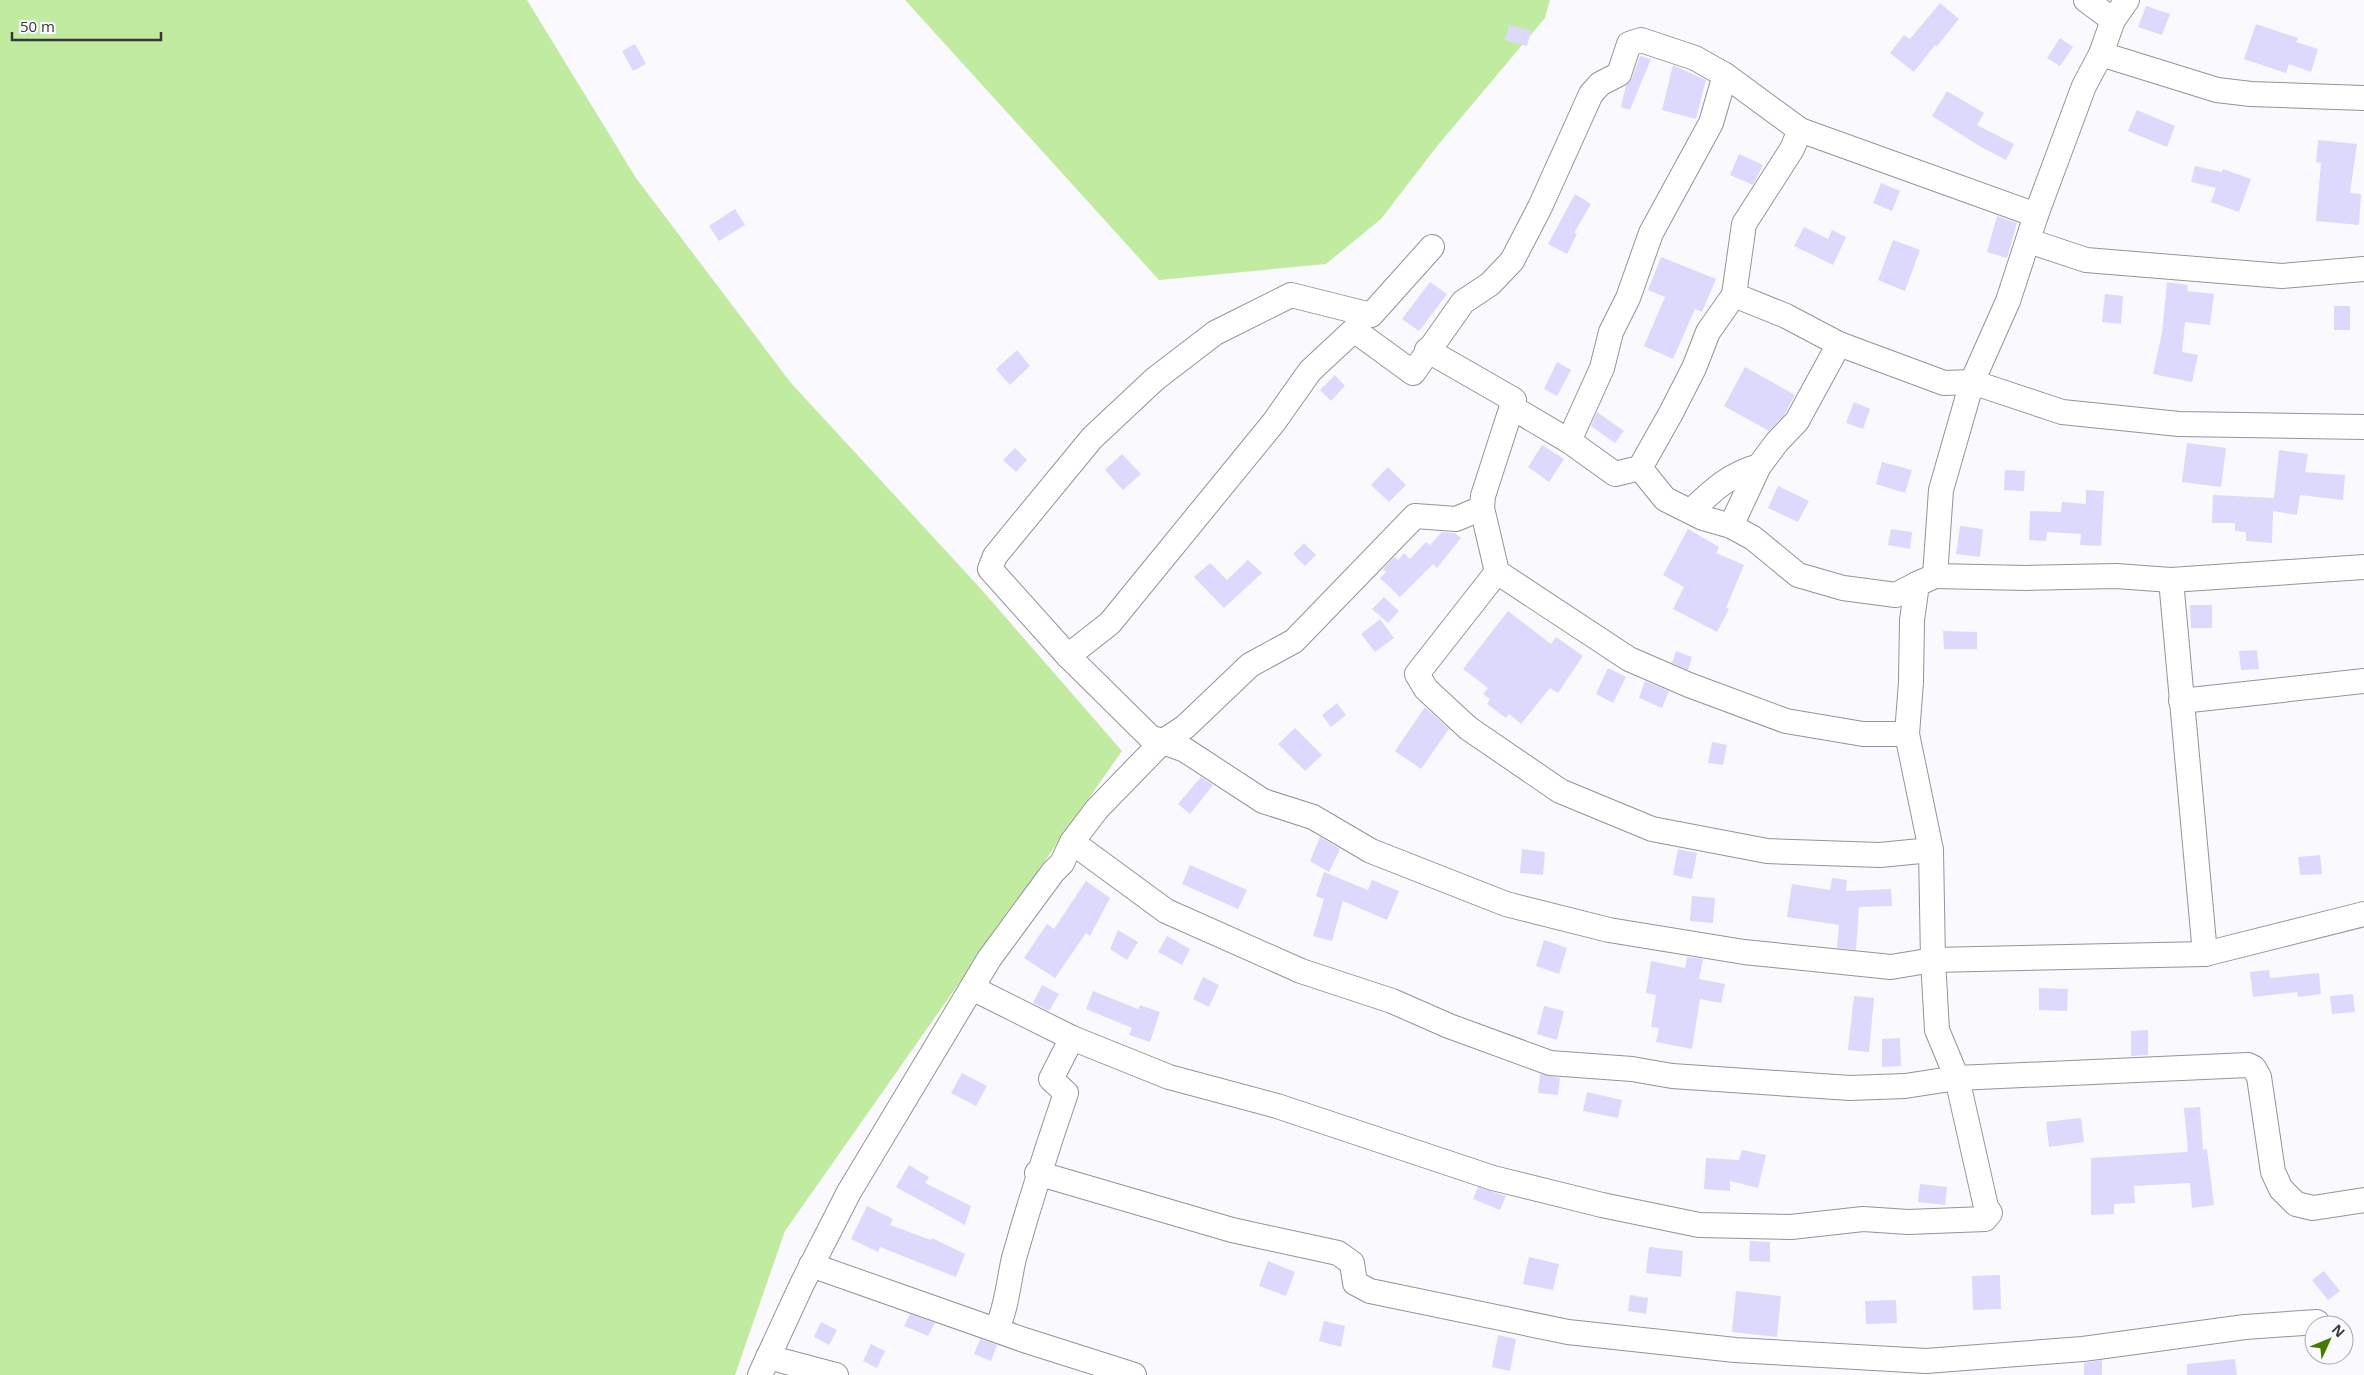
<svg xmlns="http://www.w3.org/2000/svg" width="2364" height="1375" font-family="'Open Sans',sans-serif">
<rect width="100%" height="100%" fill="#fafafe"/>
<g fill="#c2eba2">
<polygon points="0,0 527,0 636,178 791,383 981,589 1122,751 785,1231 735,1375 0,1375"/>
<polygon points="905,0 1550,0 1545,18 1438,145 1381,219 1326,264 1159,280"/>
</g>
<g fill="#dcd9fc">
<polygon points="1940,3 1959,19 1937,46 1935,45 1914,72 1890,53 1904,35 1910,39"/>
<polygon points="2146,6 2170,14 2162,35 2138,27"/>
<polygon points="2256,24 2298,38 2296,42 2318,49 2311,72 2289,64 2286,73 2244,59"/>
<polygon points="1509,25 1531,31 1527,46 1505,40"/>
<polygon points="2060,38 2073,47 2060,66 2047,58"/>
<polygon points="635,44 646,64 633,71 622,51"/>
<polygon points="1640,56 1651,59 1630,110 1621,107 1626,85 1632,78"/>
<polygon points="1673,65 1706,80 1696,119 1662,110"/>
<polygon points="1947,91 1984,113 1977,125 2014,144 2006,160 1981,147 1932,116"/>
<polygon points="2137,110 2175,126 2167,147 2128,131"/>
<polygon points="2318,140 2357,144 2350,193 2361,194 2359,225 2316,221 2321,163 2316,162"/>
<polygon points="1739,154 1763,165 1753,185 1730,175"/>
<polygon points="2195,166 2222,172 2223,169 2251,179 2239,212 2211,202 2216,188 2191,182"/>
<polygon points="1881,183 1900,191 1892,211 1873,203"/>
<polygon points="1575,194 1591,204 1574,233 1577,234 1567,254 1548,244"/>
<polygon points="735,209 745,225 719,241 709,226"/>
<polygon points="1997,216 2017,223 2007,258 1987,252"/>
<polygon points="1804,227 1828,239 1832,230 1846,237 1833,265 1794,246"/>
<polygon points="1893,240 1920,250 1905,291 1878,280"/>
<polygon points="1661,257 1716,279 1702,312 1695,309 1673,359 1644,346 1665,297 1648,290"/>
<polygon points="1430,282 1447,294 1419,331 1402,319"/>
<polygon points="2167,282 2188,285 2187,291 2214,294 2210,325 2185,322 2182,352 2198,355 2192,382 2153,374 2162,333"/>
<polygon points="2105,294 2123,296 2121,324 2102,322"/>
<rect x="2334" y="306" width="16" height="24"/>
<polygon points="1017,350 1030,366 1010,385 996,369"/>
<polygon points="1557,362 1571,370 1557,396 1544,389"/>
<polygon points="1745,367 1795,395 1784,415 1769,431 1724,406"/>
<polygon points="1335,375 1345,386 1331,401 1320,390"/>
<polygon points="1854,402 1870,409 1863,429 1846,423"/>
<polygon points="1597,412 1624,431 1615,443 1591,426"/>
<polygon points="2187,443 2226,448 2221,487 2182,482"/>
<polygon points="1542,445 1564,459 1549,482 1528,467"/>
<polygon points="1015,448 1027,460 1016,472 1003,460"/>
<polygon points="2279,450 2308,454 2305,472 2345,475 2343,500 2300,495 2297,515 2273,511 2272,543 2246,541 2246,532 2235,531 2235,523 2212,523 2213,495 2274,498"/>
<polygon points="1122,454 1141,474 1123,490 1105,470"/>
<polygon points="1882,462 1912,470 1905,493 1876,484"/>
<polygon points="1388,467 1406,485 1389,502 1371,485"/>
<polygon points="2005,470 2025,471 2024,491 2004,490"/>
<polygon points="1778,486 1809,501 1798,522 1768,508"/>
<polygon points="2086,490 2104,491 2101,546 2080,545 2081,534 2047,532 2046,541 2029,540 2030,511 2061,512 2062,502 2086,504"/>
<polygon points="1960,526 1983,529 1980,557 1956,554"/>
<polygon points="1688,529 1719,547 1716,553 1744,565 1726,608 1729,609 1717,632 1673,609 1684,587 1663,575"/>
<polygon points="1891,529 1912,532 1910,549 1888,545"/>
<polygon points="1442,532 1455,533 1461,538 1437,568 1433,564 1400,597 1380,578 1386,572 1383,569 1394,557 1398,560 1404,553 1410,559 1426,542 1430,545"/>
<polygon points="1304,543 1316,555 1305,566 1293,554"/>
<polygon points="1248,560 1262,573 1224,608 1194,577 1210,563 1227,580"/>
<polygon points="1384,597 1399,611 1388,623 1372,609"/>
<polygon points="2190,605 2212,605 2212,628 2191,628"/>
<polygon points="1508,611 1551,644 1556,637 1583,656 1558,693 1550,688 1521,724 1509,714 1506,718 1487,704 1490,699 1483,694 1488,688 1463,669"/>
<polygon points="1380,619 1394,638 1375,652 1361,634"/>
<polygon points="1943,631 1977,632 1977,649 1944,649"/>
<polygon points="2257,650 2259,669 2241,670 2239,651"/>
<polygon points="1676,651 1692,657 1688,670 1672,663"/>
<polygon points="1608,668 1626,677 1613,703 1596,694"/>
<polygon points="1645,681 1669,691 1662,708 1639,698"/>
<polygon points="1337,703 1346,715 1331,727 1322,715"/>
<polygon points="1425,707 1449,729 1421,769 1395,751"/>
<polygon points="1295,728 1322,755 1305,771 1278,744"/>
<polygon points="1712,742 1727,745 1723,765 1708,763"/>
<polygon points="1201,777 1213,785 1190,814 1178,804"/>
<polygon points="1320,837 1340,849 1329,872 1310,861"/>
<polygon points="1522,849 1545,852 1543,875 1520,873"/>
<polygon points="1678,849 1697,853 1692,879 1673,875"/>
<polygon points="2320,855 2322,874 2300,875 2298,857"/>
<polygon points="1190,865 1247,890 1238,909 1182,884"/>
<polygon points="1324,872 1368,890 1372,880 1399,891 1387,920 1343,901 1332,941 1313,936 1324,899 1316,896"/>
<polygon points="1832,878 1847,880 1846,891 1891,889 1892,906 1859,907 1856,950 1837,948 1839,925 1787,917 1792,884 1830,890"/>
<polygon points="1086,881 1110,898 1090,936 1086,933 1055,978 1024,958 1047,924 1054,929"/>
<polygon points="1692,896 1715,898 1713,923 1690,921"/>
<polygon points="1118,930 1138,942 1127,960 1110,949"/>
<polygon points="1167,936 1190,949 1182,965 1158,952"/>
<polygon points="1544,940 1567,948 1559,974 1536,966"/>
<polygon points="1687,957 1703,959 1699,979 1725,984 1721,1003 1700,999 1692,1049 1656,1042 1659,1028 1651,1027 1656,995 1646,993 1651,961 1685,968"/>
<polygon points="2269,970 2270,978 2319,973 2321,994 2298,997 2297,992 2253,997 2250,972"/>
<polygon points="1203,977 1219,985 1209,1007 1193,999"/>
<polygon points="1042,985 1059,994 1049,1011 1033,1003"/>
<polygon points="2039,988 2068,989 2067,1011 2039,1010"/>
<polygon points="1093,991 1138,1009 1140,1005 1160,1012 1150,1042 1129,1035 1132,1028 1086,1009"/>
<polygon points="2353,994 2355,1012 2332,1014 2330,996"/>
<polygon points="1854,996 1874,998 1869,1052 1848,1050"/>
<polygon points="1544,1006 1564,1011 1557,1040 1537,1034"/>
<polygon points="2148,1030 2148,1055 2131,1056 2131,1031"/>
<polygon points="1900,1038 1901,1066 1882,1067 1882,1039"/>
<polygon points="962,1073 987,1086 976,1106 951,1093"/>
<polygon points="1540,1074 1560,1078 1558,1095 1538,1093"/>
<polygon points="1587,1092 1622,1100 1618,1118 1583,1111"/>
<polygon points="2200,1107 2203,1150 2207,1149 2214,1205 2192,1208 2190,1183 2134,1186 2135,1203 2114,1204 2114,1214 2091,1215 2091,1158 2186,1152 2188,1151 2184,1108"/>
<polygon points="2081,1118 2084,1142 2049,1147 2046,1122"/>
<polygon points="1742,1150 1766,1155 1758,1188 1730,1181 1730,1191 1704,1189 1706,1158 1739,1160"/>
<polygon points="909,1165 929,1177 925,1183 971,1206 965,1225 896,1187"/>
<polygon points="1920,1184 1947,1187 1945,1205 1918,1202"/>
<polygon points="1478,1187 1506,1196 1500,1210 1473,1199"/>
<polygon points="867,1206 893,1219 890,1225 931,1240 932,1238 965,1254 956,1277 880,1247 878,1252 851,1239"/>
<polygon points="1750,1241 1770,1242 1770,1262 1749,1261"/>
<polygon points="1649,1247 1683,1251 1681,1277 1646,1273"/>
<polygon points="1529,1257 1559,1264 1553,1290 1523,1284"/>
<polygon points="1268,1261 1295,1272 1286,1296 1259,1286"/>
<polygon points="2324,1271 2340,1291 2328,1300 2312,1280"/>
<polygon points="2000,1275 2001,1309 1973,1310 1972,1276"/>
<polygon points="1736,1291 1781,1296 1777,1337 1732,1332"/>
<polygon points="1630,1295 1648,1298 1646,1314 1628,1311"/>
<polygon points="1896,1300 1897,1323 1866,1324 1865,1301"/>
<polygon points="910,1314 935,1323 928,1336 904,1326"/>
<polygon points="1324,1321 1345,1326 1341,1347 1319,1341"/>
<polygon points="821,1322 837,1330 829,1345 814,1337"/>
<polygon points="1498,1335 1516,1339 1510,1371 1492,1367"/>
<polygon points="980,1339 997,1345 991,1361 974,1354"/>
<polygon points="871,1344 885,1351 877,1368 863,1361"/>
<polygon points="2235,1359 2237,1375 2187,1375 2187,1364"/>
<polygon points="2102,1360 2102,1375 2084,1375 2084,1363"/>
</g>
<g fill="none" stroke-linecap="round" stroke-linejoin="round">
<g stroke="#949498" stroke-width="26">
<g id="minor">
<polyline points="2086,0 2113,20"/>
<polyline points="2101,54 2217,90 2251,94 2364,98"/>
<polyline points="2029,241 2086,260 2282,276 2364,269"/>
<polyline points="1432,247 1371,315 1291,295 1215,333 1155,379 1092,438 995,556 990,569 1068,656 1150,737 1185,750 1263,801 1313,817 1371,851 1506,904 1609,930 1744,952 1891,967 1933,960 2205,954 2364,914"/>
<polyline points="1734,295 1786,316 1839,344 1944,383 1972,382 2062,412 2179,424 2364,427"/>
<polyline points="1427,350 1514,400 1483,496 1482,508 1497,572 1629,659 1689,685 1786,721 1863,734 1907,734"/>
<polyline points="1513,408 1569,441 1615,474 1640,468 1665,499 1703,518 1731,526 1753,538 1798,575 1843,588 1896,595 1917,584"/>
<polyline points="1569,441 1602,368 1611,332 1628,298 1651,233 1711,123 1725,75"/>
<polyline points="1640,468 1671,413 1694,368 1708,332 1734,295 1744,224 1792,149 1800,130"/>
<path d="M1692 510C1713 490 1730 474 1759 466L1777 442 1797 421 1839 344"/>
<polyline points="1731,526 1759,466"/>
<polyline points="1497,572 1417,674 1426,689 1468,728 1560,791 1652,829 1767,851 1880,855 1931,850"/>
<polyline points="1935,576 2026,578 2116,576 2171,580 2364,567"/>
<polyline points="2171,580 2205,954"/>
<polyline points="1068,656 1110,623 1274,422 1310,371 1354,330 1413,373 1463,302 1490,284 1512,261 1540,207 1591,94 1600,84 1619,74 1629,44 1641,40 1695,58 1725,75 1800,130 2036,215"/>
<polyline points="2181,701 2364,681"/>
<polyline points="1072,842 1166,911 1301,971 1392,1001 1449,1026 1550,1063 1632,1069 1672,1076 1850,1088 1905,1086 1957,1078 2248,1065 2254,1068 2259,1077 2273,1172 2281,1189 2296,1204 2313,1208 2364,1200"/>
<polyline points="972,988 1072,1038 1169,1077 1277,1106 1493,1178 1602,1205 1699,1225 1791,1227 1863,1219 1908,1222 1985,1219 1990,1213 1986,1207 1957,1078 1937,1030 1933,960 1931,850 1907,734 1911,682 1912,620 1917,584 1935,576 1941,490 1972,382 2008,301 2036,215 2084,86 2101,54 2113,20 2127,0"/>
<polyline points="1037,1173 1232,1230 1338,1253 1352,1263 1355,1283 1370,1291 1568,1332 1735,1350 1926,1361 2083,1349 2245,1327 2317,1322"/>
<polyline points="811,1265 1024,1340 1134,1375"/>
<path d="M996 1329C1006 1313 1009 1279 1014 1258 1030 1202 1047 1148 1066 1093L1051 1079 1072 1038"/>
<polyline points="768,1357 836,1375"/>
<polyline points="760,1375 802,1284 849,1192 989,959 1053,872 1062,863 1072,842 1097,809 1162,742 1185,727 1250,665 1294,641 1415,516 1456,519 1482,508"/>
</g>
</g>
<use href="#minor" stroke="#fff" stroke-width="24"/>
</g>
<g transform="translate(2329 1340) rotate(46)"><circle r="24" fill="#fafafe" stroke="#acacaf"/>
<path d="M0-4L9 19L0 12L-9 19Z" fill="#487900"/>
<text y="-8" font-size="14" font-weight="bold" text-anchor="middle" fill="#373739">N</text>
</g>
<path d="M12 32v8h149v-8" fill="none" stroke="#373739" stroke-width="2.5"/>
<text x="20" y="32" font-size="15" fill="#373739" stroke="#fafafe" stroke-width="4" paint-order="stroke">50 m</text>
</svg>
